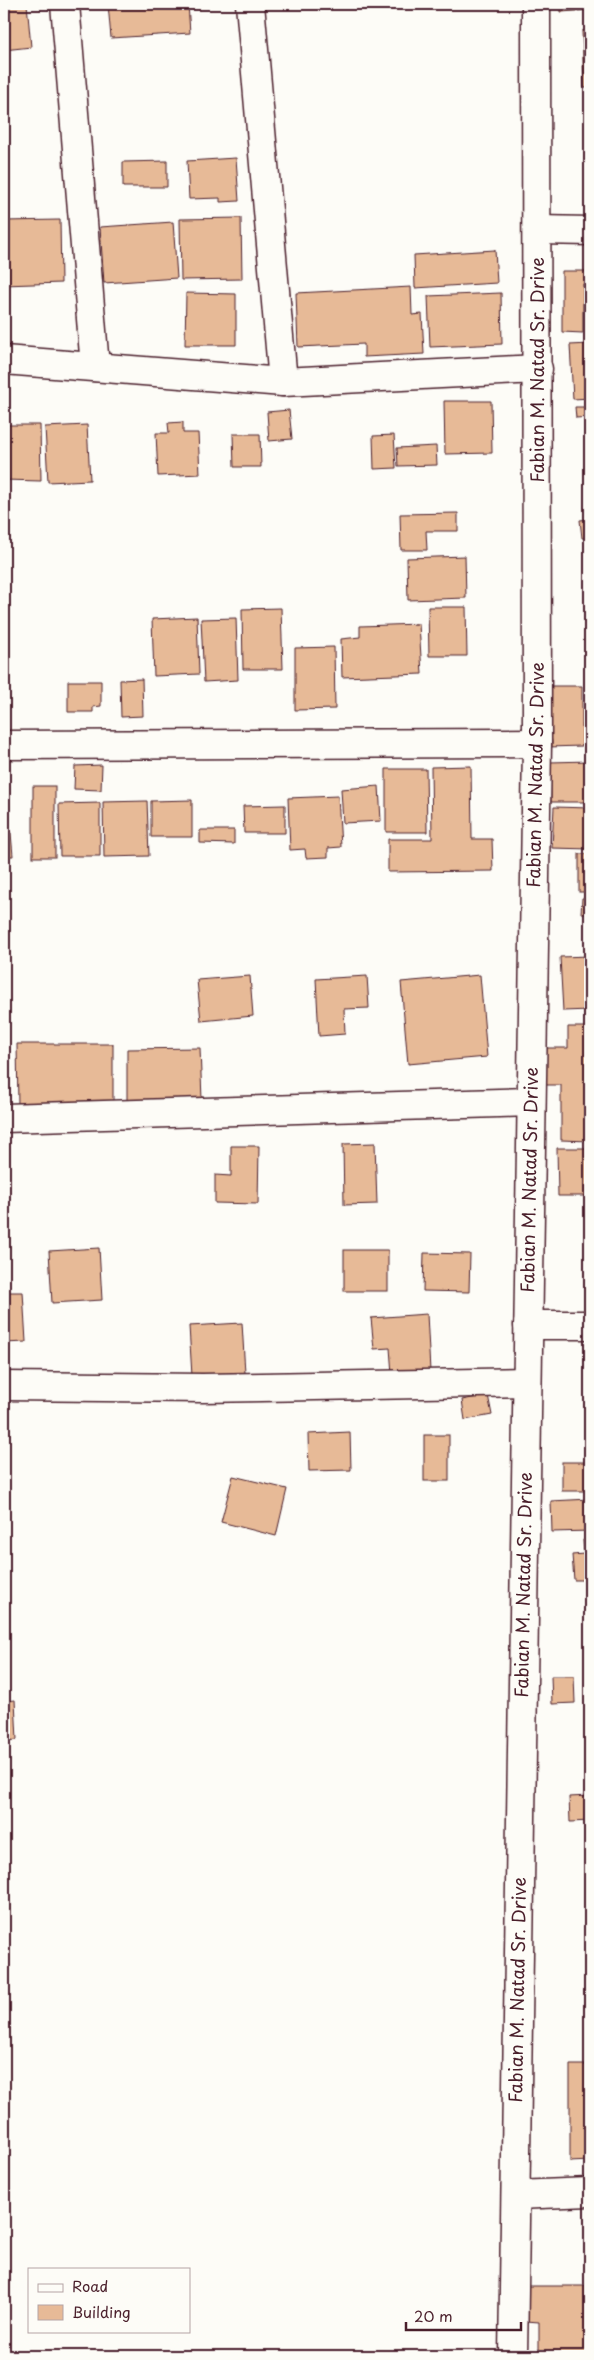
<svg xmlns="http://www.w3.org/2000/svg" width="594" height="2360" font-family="'Playpen Sans',sans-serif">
<rect width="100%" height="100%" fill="#fdfcf7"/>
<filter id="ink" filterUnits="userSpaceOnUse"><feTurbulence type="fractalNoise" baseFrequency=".02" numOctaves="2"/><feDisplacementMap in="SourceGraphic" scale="10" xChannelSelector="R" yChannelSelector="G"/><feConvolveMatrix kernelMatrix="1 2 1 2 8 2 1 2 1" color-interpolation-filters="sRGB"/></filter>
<g filter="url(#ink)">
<g fill="#e7ba97" stroke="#4a1f2b">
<polygon points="4,4 27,4 31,47 4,50"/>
<polygon points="108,4 188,4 190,33 111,38"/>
<polygon points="561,4 590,4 590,10 561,12"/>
<polygon points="590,30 590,88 584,88 582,31"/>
<polygon points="236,158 239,201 220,202 220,198 189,199 187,161"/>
<polygon points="167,161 167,187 123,187 123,162"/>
<polygon points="241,218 242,279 181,280 180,219"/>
<polygon points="60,220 61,283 4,285 4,221"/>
<polygon points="173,222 177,278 104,283 100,227"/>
<polygon points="495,250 497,283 415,288 414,255"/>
<polygon points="562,271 590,271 590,284 583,284 583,333 562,332"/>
<polygon points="411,287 412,315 422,314 424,354 364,357 364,344 298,347 296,293"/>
<polygon points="186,293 236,294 236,345 185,345"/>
<polygon points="501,293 502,344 430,347 428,296"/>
<polygon points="590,344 590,398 573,399 570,345"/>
<polygon points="444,401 491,401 492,453 445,454"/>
<polygon points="575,407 590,407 590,417 576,418"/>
<polygon points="289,410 292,439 269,441 267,412"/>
<polygon points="183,422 183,433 198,433 200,474 158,476 156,433 169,433 168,423"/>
<polygon points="4,425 40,425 41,481 4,480"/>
<polygon points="87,425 90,480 48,482 45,427"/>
<polygon points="233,434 260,434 261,467 234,467"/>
<polygon points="394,435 396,468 374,469 373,436"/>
<polygon points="436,446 437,465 398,466 397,448"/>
<polygon points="458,513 458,531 426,531 427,550 401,550 400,514"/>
<polygon points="590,519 590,538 582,538 580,520"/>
<polygon points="465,556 466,598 408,600 407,558"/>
<polygon points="428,607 466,607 467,656 429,656"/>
<polygon points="281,608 283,669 243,669 242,609"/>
<polygon points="197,617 199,674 154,676 152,619"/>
<polygon points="236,618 238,680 204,682 201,619"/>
<polygon points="419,624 422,674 342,677 341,639 360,637 360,626"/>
<polygon points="334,647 335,709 295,710 295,648"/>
<rect x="586" y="668" width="4" height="57"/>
<polygon points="142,679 143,716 121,717 120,680"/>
<polygon points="68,681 101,681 101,706 93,707 93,712 68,712"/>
<polygon points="548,686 582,686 582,746 548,747"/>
<polygon points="590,761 590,802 551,802 550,762"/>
<polygon points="102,765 101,790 74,789 75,766"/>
<polygon points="471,766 472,839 492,839 493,871 388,872 388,839 432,839 431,767"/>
<polygon points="386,769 426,769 427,832 386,832"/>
<rect x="33" y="786" width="22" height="71"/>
<polygon points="379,786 381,821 343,823 341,789"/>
<polygon points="338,796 341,847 328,848 328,857 306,858 305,849 290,850 288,798"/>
<polygon points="8,800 9,830 4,830 4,801"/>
<polygon points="192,800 192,837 151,837 151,801"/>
<polygon points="147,801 149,856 104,857 103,802"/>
<polygon points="100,803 100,856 60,856 59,804"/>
<polygon points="285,805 285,833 244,833 243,806"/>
<polygon points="554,807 590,808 590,849 552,848"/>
<polygon points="200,830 234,830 234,844 200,843"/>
<polygon points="11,833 13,856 4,856 4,834"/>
<rect x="579" y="854" width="11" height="38"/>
<polygon points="582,898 590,898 590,913 581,913"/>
<polygon points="590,956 590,1010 563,1011 560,957"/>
<polygon points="480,975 487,1057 408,1064 401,982"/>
<polygon points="250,976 253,1016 201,1021 197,980"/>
<polygon points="367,976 369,1008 344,1009 345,1034 319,1036 316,979"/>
<polygon points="568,1027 590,1027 590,1141 561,1140 561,1085 541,1085 542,1048 568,1048"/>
<polygon points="17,1044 113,1044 113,1104 18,1105"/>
<polygon points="200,1048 202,1100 127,1102 127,1049"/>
<polygon points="375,1143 377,1204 344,1205 343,1144"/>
<polygon points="231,1146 259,1146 258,1204 215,1203 215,1175 231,1176"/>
<polygon points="557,1148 590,1148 590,1196 558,1196"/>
<polygon points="4,1236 6,1236 5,1284 4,1284"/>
<polygon points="99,1248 102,1300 52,1303 49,1251"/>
<rect x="344" y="1250" width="44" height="41"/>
<polygon points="424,1253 470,1254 469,1292 423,1291"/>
<polygon points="4,1292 23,1292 26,1342 4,1343"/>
<polygon points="427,1314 430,1371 392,1374 390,1348 374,1349 371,1318"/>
<polygon points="242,1323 245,1373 192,1376 189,1326"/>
<polygon points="488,1395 492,1415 465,1420 462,1400"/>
<polygon points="350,1432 351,1470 309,1471 308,1434"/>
<rect x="424" y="1435" width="25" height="46"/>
<rect x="562" y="1462" width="28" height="29"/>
<polygon points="233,1476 287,1489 276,1536 221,1522"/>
<polygon points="590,1499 590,1531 552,1532 551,1501"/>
<polygon points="583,1540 590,1540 590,1595 586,1596 585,1580 574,1580 572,1555 584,1554"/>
<polygon points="551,1676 574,1676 575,1703 552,1704"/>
<polygon points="15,1700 17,1740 4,1741 4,1701"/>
<polygon points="590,1796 590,1821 570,1822 569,1797"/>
<polygon points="570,2065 590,2065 590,2161 570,2162"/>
<polygon points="526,2286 590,2286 590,2356 539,2356 539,2322 526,2321"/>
</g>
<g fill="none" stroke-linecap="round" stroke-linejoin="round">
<g stroke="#4a1f2b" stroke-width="31">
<g id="minor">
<polyline points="65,4 95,367"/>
<polyline points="250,4 283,382"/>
<polyline points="538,230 590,231"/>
<polyline points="4,360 283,382 538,369"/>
<polyline points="4,745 537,743"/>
<polyline points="4,1118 531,1102"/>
<polyline points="528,1325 590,1325"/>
<polyline points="4,1386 203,1388 527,1382"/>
<polyline points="516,2195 590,2192"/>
<polyline points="513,2356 537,743 536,4"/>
</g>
</g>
<use href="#minor" stroke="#fdfcf7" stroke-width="28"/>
</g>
</g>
<g text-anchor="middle" stroke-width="4" stroke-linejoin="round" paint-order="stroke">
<g font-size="18" fill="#4a1f2b" stroke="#fdfcf7">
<text transform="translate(538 370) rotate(-90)" y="6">Fabian M. Natad Sr. Drive</text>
<text transform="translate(536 775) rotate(-89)" y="6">Fabian M. Natad Sr. Drive</text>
<text transform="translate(530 1180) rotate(-89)" y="6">Fabian M. Natad Sr. Drive</text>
<text transform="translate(524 1585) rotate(-89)" y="6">Fabian M. Natad Sr. Drive</text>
<text transform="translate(518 1990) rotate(-89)" y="6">Fabian M. Natad Sr. Drive</text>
</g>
</g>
<rect width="594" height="2360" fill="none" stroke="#fdfcf7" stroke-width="20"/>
<rect x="10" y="10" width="574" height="2340" fill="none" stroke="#4a1f2b" stroke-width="2" filter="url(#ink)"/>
<rect x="28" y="2268" width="162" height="65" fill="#fdfcf7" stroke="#b5a4a5"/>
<rect x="38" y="2284" width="25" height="8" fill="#fdfcf7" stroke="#b5a4a5"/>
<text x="72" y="2292" font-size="15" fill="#4a1f2b">Road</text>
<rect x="38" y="2305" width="25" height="15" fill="#e7ba97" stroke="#b5a4a5"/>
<text x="72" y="2318" font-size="15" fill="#4a1f2b">Building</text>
<path d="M406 2322v8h115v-8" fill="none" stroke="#4a1f2b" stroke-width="2.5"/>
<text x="414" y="2322" font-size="15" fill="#4a1f2b" stroke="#fdfcf7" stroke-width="4" paint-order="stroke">20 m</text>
</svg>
